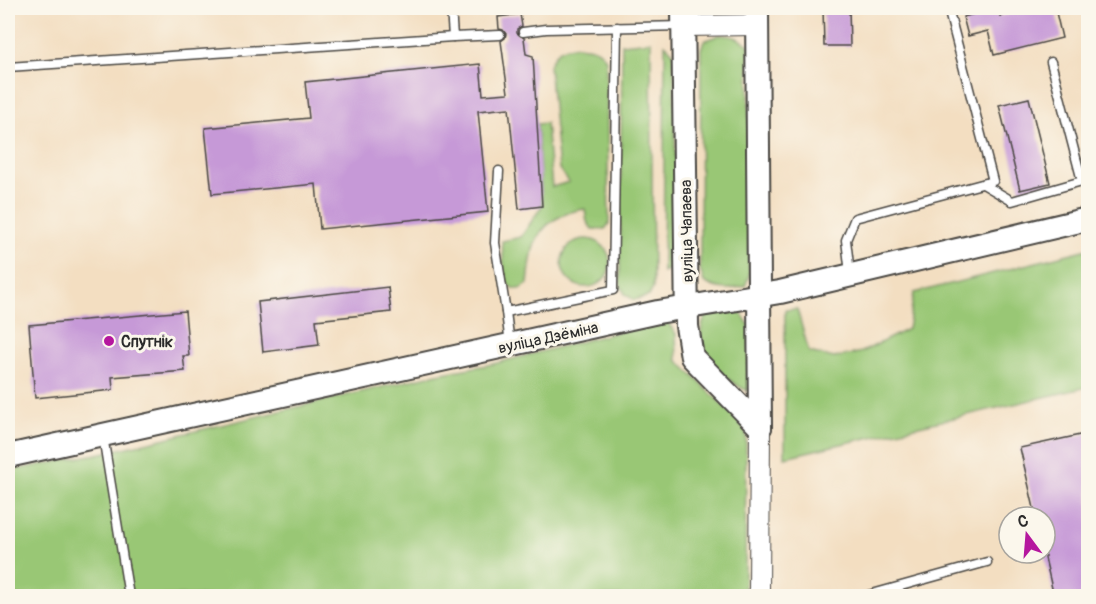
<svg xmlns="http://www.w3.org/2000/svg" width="1096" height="604" font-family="Pangolin,sans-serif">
<rect width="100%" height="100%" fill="#fbf7ec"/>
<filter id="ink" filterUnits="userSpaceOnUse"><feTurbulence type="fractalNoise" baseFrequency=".0167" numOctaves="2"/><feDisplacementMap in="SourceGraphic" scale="12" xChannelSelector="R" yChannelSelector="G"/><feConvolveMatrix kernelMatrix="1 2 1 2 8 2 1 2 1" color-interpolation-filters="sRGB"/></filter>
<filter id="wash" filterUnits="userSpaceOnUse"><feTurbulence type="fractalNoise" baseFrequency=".008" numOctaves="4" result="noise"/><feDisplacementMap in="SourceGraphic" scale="24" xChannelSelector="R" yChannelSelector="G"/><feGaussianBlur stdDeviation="1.35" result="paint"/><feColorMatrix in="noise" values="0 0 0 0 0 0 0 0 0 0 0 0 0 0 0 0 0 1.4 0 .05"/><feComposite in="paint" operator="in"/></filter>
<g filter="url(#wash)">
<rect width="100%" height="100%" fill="#f3dec1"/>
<g fill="#99c775" stroke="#627950" stroke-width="1.5">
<path d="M719 35C731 35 739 37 749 45V276L745 286C729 290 719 291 704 282L700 269 701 49 704 41Z"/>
<polygon points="651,41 653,288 649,296 634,300 625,294 620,284 622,44"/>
<polygon points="665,44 674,53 677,266 663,272"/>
<path d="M576 46C589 47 600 47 606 60L609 224 605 229H592L587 222 585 209C574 210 564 214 554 220 531 235 531 258 528 284 520 290 516 291 508 285L504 270 502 241 521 237 542 206 537 124 546 123 552 187 569 182 559 169 549 65C557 49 559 48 576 46Z"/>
<circle cx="586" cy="263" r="24"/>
<polygon points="1088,249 1088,387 785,457 785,310 797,309 809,352 834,358 862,352 908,329 914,293"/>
<path d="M732 309 742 314 749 325V391C730 385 703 358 701 337 700 329 703 323 706 315Z"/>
<polygon points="653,323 668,323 676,334 677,360 740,422 746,432 745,596 8,596 8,471 107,452 437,374 493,364"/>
</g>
<g id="blocks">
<g fill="#c699d7">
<polygon points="823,8 849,8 850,46 824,46"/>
<polygon points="998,8 1000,16 1035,8 1055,8 1062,38 994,55 988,31 968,36 963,17"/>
<polygon points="520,14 522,26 517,29 517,33 524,38 526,54 533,56 542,206 519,209 509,108 478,111 488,212 320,229 316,184 212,194 205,128 309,118 305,82 480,64 483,95 508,93 501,41 505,38 506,34 503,30 499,29 498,17"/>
<polygon points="1029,98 1050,183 1020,190 999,105"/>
<polygon points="388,287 391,312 316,320 319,345 263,352 258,302"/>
<polygon points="185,311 189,356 183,356 185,371 112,377 113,390 35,398 29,325"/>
<polygon points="1089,433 1089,597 1054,597 1045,558 1045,517 1036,517 1020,448"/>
</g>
</g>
</g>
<g filter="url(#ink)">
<use href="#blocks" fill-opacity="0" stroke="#494642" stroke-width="1.5"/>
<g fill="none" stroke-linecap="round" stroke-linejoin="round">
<g stroke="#494642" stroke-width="11">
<g id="service">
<polyline points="451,8 453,37 500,35"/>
<polyline points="523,32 546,29 683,26"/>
<polyline points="8,67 453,37"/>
<polyline points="499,171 495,243 506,312 613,290 617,27"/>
<polyline points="983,184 1012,201 1082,181 1051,62"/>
<polyline points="850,273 846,240 855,218 993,181 948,8"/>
<polyline points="506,312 510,344"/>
<polyline points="103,436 129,596"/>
<polyline points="865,596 987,562"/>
</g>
</g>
<g stroke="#494642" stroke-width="22">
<g id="tertiary">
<polyline points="683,26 757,25"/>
<polyline points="759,596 760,427"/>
</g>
</g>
<g stroke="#494642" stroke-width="26">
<g id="secondary">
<polyline points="683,8 687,326 692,357 760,427"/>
<polyline points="757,8 760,427"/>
<polyline points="8,456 658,312 780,292 1088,219"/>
</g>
</g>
<use href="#service" stroke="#fff" stroke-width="8"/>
<use href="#tertiary" stroke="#fff" stroke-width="20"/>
<use href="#secondary" stroke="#fff" stroke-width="22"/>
</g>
</g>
<circle fill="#b5179e" stroke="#fbf7ec" stroke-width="2" cx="109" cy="341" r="6"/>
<g text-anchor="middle" stroke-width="6" stroke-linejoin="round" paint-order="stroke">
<g font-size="16" fill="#2b2b2b" stroke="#fbf7ec">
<text transform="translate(686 231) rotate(-91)" y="6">вуліца Чапаева</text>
<text transform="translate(548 337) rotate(-12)" y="6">вуліца Дзёміна</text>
</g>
<g font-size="16" font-weight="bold" fill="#2b2b2b" stroke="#fbf7ec" text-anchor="start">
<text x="121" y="347">Спутнік</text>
</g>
</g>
<rect width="1096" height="604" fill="none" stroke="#fbf7ec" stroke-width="30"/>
<g transform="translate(1027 535) rotate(344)"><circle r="28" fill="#fbf7ec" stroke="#a8a59f" stroke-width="1.5"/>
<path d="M0-4.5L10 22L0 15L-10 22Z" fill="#b5179e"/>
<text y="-9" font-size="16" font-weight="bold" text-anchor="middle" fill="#2b2b2b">С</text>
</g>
</svg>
